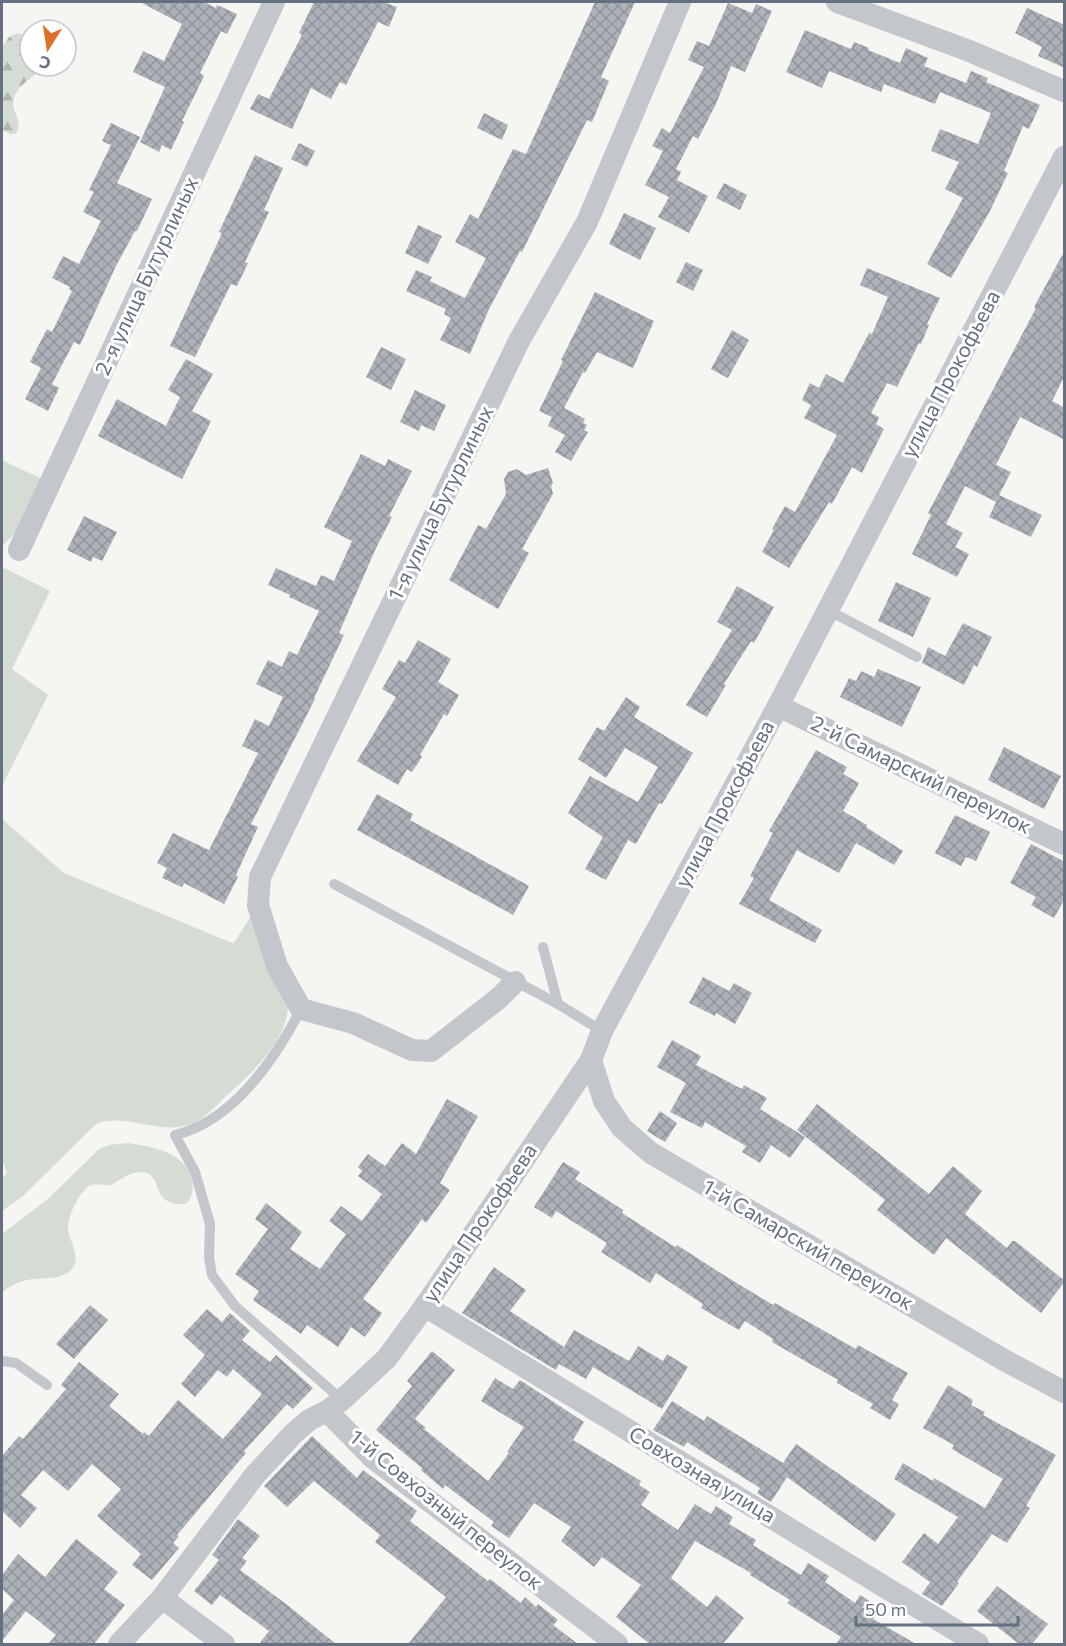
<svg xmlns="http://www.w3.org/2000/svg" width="1066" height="1646" font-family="Commissioner,sans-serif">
<defs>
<pattern id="forest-firs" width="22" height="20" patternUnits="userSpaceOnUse" patternTransform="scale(1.5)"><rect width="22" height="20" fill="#d5dcd3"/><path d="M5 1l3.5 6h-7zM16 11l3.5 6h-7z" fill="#b0b7b1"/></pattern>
<pattern id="building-cross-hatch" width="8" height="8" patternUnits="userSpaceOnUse" patternTransform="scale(1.5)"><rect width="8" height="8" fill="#acb2b8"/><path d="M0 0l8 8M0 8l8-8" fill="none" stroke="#90959b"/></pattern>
</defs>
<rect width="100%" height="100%" fill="#f5f5f2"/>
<g fill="#d5dcd3">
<polygon points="2,460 44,480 24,525 2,546"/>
<polygon points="2,567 50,591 12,669 48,695 2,786"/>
<path d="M2 819 64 873 220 938 234 943 251 916 288 1005C288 1041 249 1076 224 1098 215 1107 204 1119 191 1124 160 1136 125 1112 96 1124L24 1195 2 1211V1179L7 1173 2 1159Z"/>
<path d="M128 1143C152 1147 188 1152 192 1182 194 1191 192 1197 186 1204 145 1207 168 1166 134 1173 125 1175 118 1182 110 1185 104 1186 97 1183 91 1185 86 1186 82 1193 79 1197 74 1206 68 1217 68 1227 68 1241 83 1257 71 1270 60 1281 40 1277 27 1280 18 1282 9 1287 2 1292V1234L48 1199 99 1149 109 1145Z"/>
</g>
<path fill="url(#forest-firs)" d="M18 33 30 38V66H44C35 77 19 83 14 98 9 111 26 122 15 134H10L2 129V47L9 37Z"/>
<g fill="url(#building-cross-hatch)">
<polygon points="140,2 204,2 216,8 217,5 237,14 227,34 221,31 200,73 204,76 182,121 184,122 171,150 162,145 159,152 140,142 165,87 133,72 143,51 164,61 182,24"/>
<polygon points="314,2 383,2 397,7 389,27 378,22 346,85 340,82 331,99 311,88 292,129 250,109 258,94 269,99 302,35 299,33"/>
<polygon points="595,2 635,2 601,77 609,81 592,122 587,120 522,252 520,251 489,309 470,354 440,340 451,318 444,314 446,309 406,291 416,270 432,277 430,281 465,298 486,258 455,242 470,214 478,219 513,149 526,154"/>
<polygon points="728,3 752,13 756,4 772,11 745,72 731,66 716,104 698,139 693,136 676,169 681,172 677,180 708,196 689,233 658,217 669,197 645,185 663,151 652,146 662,128 670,133 704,67 688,60 697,41 709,46"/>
<polygon points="1027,8 1065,25 1065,68 1038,56 1042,47 1015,33"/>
<polygon points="805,30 851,49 854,42 869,48 868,50 900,63 906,48 928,58 924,66 966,83 971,71 988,78 986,82 1040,105 1029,129 1023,126 1004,171 1008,173 990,211 951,278 927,264 963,198 945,189 959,162 931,151 940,129 978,144 991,113 940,92 935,104 884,84 881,92 829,71 822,88 786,72"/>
<polygon points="484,113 508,125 502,140 477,128"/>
<polygon points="111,123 140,137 117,183 152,199 137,231 135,231 116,266 80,345 74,342 52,384 59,388 48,411 25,399 41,368 30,362 47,329 52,332 72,291 69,289 70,287 52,278 63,256 79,264 101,221 83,212 94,192 89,190 111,145 102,141"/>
<polygon points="299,143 315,151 307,167 291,159"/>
<polygon points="255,155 283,168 264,210 269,212 245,262 248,263 237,286 231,284 195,357 170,346 222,233 219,232"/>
<polygon points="724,183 747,195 740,210 716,198"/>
<polygon points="624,213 656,228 640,260 609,244"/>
<polygon points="418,225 442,236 428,264 405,253"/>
<polygon points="1065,250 1065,375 1052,401 1065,408 1065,440 1020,417 996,465 1011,472 999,495 1042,515 1031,537 989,517 999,496 996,502 965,486 946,524 963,533 955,547 969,554 957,577 912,554 931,515 928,513 1036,308 1034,307"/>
<polygon points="686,262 703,270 693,291 676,282"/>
<polygon points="867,268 940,298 927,324 929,325 921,344 919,343 897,387 887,383 871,413 879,417 876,424 884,429 862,473 852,467 832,504 829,502 789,568 762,552 774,530 772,529 785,506 795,512 837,435 804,418 811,405 802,400 810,383 819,388 826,374 843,383 869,333 872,334 888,297 860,285"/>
<polygon points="595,292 654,321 633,368 597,352 585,373 583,372 564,408 585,419 583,423 587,425 584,430 588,432 571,461 555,452 565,435 548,426 552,417 539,411 563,361 561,360"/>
<polygon points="732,330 749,340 728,378 711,369"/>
<polygon points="381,347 406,359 391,390 366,377"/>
<polygon points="186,359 213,374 192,411 211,421 182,479 98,436 117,399 166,426 180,397 168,390"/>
<polygon points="415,390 446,405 434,431 421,425 419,431 400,422"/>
<polygon points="361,454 385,466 388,459 412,471 389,516 392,517 376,548 339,633 344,635 314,698 315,699 251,824 258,827 236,875 238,877 224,904 184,883 182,887 162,878 167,868 157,863 173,833 209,850 258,753 242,746 255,719 269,726 283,697 256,684 268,660 282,667 289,651 297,655 319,611 289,597 290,595 268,585 276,568 316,586 321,575 334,581 352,541 324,527"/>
<polygon points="548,468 553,483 551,486 553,494 522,549 529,553 498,609 449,580 478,525 486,529 506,494 504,479 508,472 517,469 526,475"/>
<polygon points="84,516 117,532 102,561 93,557 91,562 67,550"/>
<polygon points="896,582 931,598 913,637 878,621"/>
<polygon points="737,586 774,607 754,643 751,641 724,684 726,685 707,717 686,705 732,630 717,622"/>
<polygon points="963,623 992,637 977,667 974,665 964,685 922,663 928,647 945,656"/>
<polygon points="418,640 451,659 438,682 459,695 447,716 444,714 420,755 422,757 412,772 407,769 398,785 357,761 396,697 382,689 399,660 405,663"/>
<polygon points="878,669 921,687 902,727 840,697 849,678 856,681 861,671 874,677"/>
<polygon points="626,697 640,707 634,717 693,753 662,804 659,803 636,844 628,840 606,880 585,869 603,837 568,813 590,776 638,802 658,767 625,748 606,778 578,759 597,727 604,731"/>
<polygon points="1004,747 1061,776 1044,809 988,780"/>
<polygon points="816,750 847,767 843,774 859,783 843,811 867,825 866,827 903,851 894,865 856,843 839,873 797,850 769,900 822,930 815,943 739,904 754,878 750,876 773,833 769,831"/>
<polygon points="377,794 413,814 410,820 529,886 513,915 357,830"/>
<polygon points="955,815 990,832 976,861 966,857 961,866 935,853"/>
<polygon points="1031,844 1065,862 1065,898 1054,918 1031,905 1036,897 1010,883"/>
<polygon points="703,977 729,991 734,983 752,993 735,1024 716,1013 715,1016 689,1003"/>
<polygon points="672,1040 701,1056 696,1065 742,1089 744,1085 767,1098 760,1109 805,1137 790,1158 771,1145 760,1163 742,1152 746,1146 705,1122 702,1128 670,1112 686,1083 657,1067"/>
<polygon points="447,1099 478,1116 440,1183 450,1190 426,1223 422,1219 363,1299 382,1313 365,1337 351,1327 338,1347 307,1325 301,1334 253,1300 259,1291 235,1274 268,1229 255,1219 266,1203 302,1232 290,1249 320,1269 346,1234 329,1221 341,1206 362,1221 382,1194 358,1176 362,1171 358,1167 368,1154 385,1166 402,1143 416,1154"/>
<polygon points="817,1104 929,1194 953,1166 982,1191 965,1214 1007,1248 1012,1241 1015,1241 1065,1281 1041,1313 946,1238 934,1255 877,1210 885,1200 797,1130"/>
<polygon points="660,1111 677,1123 665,1142 647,1131"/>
<polygon points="563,1162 580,1172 575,1179 623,1210 622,1213 675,1247 677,1245 722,1274 773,1305 775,1303 856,1349 858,1345 908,1373 892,1400 899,1404 890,1420 870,1408 873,1404 837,1383 838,1380 772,1342 773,1339 745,1321 739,1330 701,1308 703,1304 656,1273 650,1283 601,1252 607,1243 556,1211 552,1218 534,1207"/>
<polygon points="494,1267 526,1290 510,1311 564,1347 574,1330 629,1361 638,1346 663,1361 667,1354 688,1367 662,1409 593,1367 586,1379 559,1364 556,1370 462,1313"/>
<polygon points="90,1305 108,1320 74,1359 56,1344"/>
<polygon points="207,1309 222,1322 230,1313 250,1331 242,1340 270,1362 276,1355 313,1388 293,1409 287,1404 244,1451 246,1453 177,1535 179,1536 173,1543 179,1548 152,1580 132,1565 141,1554 97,1516 121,1489 92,1464 68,1491 43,1470 21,1495 37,1508 20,1528 2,1511 2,1456 19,1436 23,1439 66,1389 61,1385 79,1362 119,1394 109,1406 143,1434 144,1432 149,1436 178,1400 223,1439 262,1394 233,1369 227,1377 218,1370 195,1397 181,1384 205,1355 183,1335"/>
<polygon points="432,1351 455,1370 415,1419 426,1428 424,1429 488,1481 509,1453 507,1452 524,1427 481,1401 495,1378 513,1389 520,1380 584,1422 573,1440 641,1481 639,1485 650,1492 641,1505 678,1530 695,1504 711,1514 716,1506 733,1517 729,1524 756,1540 753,1545 801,1575 808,1563 829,1576 825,1582 855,1603 860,1595 881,1608 873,1619 916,1644 836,1644 841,1637 787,1603 790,1600 750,1575 751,1573 695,1541 671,1578 707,1607 716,1595 744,1618 723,1644 650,1644 616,1617 641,1585 602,1557 594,1567 561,1541 571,1527 534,1503 509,1538 491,1526 494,1522 445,1485 443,1489 421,1470 422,1468 376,1430 412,1386 407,1381"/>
<polygon points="948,1385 973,1400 971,1405 985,1412 983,1415 1056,1455 1026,1506 1030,1508 1007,1543 992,1534 957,1582 959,1583 942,1606 922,1594 930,1582 902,1562 924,1533 938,1544 958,1517 894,1479 903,1463 933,1481 934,1478 985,1508 1003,1479 952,1449 954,1445 923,1428"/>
<polygon points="672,1401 704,1421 707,1416 783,1463 796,1444 896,1514 875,1542 787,1477 771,1502 757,1493 760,1488 687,1442 684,1447 653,1430"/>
<polygon points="312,1436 357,1478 363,1470 417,1511 410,1521 488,1581 490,1579 521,1603 525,1597 536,1607 538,1604 558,1620 553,1625 578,1644 408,1644 446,1597 375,1542 380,1535 314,1481 287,1507 264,1486"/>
<polygon points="238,1519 260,1536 242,1558 247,1561 240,1570 286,1604 336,1644 259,1644 269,1631 220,1595 212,1605 194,1591 219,1560 212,1555"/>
<polygon points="76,1539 118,1572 104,1589 125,1605 94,1644 48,1644 56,1635 26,1611 2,1641 2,1615 14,1600 2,1589 2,1575 18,1554 45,1577"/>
<polygon points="997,1586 1048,1624 1032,1644 1019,1644 977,1611"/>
</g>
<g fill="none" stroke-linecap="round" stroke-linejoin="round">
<g stroke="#c3c6ca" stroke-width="10">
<polyline points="828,610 917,657"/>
<polyline points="334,884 558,1004 602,1031"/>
<polyline points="543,947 558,1004"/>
<path d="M301 1009C275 1059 234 1121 175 1135L195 1172 210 1224 209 1257 212 1275 235 1306 342 1400"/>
<polyline points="2,1361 16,1363 47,1385"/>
</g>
<g stroke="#c3c6ca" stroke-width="22">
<polyline points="837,2 967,50 1064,91"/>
<polyline points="19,550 274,2"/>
<polyline points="778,706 1064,844"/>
<polyline points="515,982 499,998 431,1051 412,1050 353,1023 301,1009 277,966 258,905 260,877 519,341 587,222 680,2"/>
<polyline points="591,1060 604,1101 622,1128 651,1153 1004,1360 1064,1392"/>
<polyline points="425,1306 978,1644"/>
<polyline points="327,1411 373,1458 617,1644"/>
<polyline points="162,1598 224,1644"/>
<polyline points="119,1644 162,1598 255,1475 293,1434 309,1420 327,1411 342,1400 387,1358 425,1306 591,1060 602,1031 778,706 1064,157"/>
</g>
</g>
<g text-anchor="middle" stroke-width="6" stroke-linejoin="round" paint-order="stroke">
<g font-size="21" fill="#657182" stroke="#fff">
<text transform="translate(147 276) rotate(-65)" y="7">2-я улица Бутурлиных</text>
<text transform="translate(951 374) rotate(-62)" y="7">улица Прокофьева</text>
<text transform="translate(441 503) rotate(-64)" y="7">1-я улица Бутурлиных</text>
<text transform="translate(921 775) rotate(26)" y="7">2-й Самарский переулок</text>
<text transform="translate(725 804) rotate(-62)" y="7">улица Прокофьева</text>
<text transform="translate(480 1223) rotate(-56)" y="7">улица Прокофьева</text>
<text transform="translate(808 1245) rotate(30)" y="7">1-й Самарский переулок</text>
<text transform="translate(702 1475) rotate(31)" y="7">Совхозная улица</text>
<text transform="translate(446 1510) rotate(39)" y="7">1-й Совхозный переулок</text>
</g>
</g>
<rect width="1066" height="1646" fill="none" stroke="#657182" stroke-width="6"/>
<g transform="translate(48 48) rotate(192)"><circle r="28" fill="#ffffff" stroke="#c1c6cd" stroke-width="1.5"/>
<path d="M0-4.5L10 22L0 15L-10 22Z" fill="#de7029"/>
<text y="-9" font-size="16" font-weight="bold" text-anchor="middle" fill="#657182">С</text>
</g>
<path d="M856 1616v9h162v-9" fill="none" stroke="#657182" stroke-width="3"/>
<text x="865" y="1616" font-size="18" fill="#657182" stroke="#ffffff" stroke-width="4.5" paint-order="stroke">50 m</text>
</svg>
